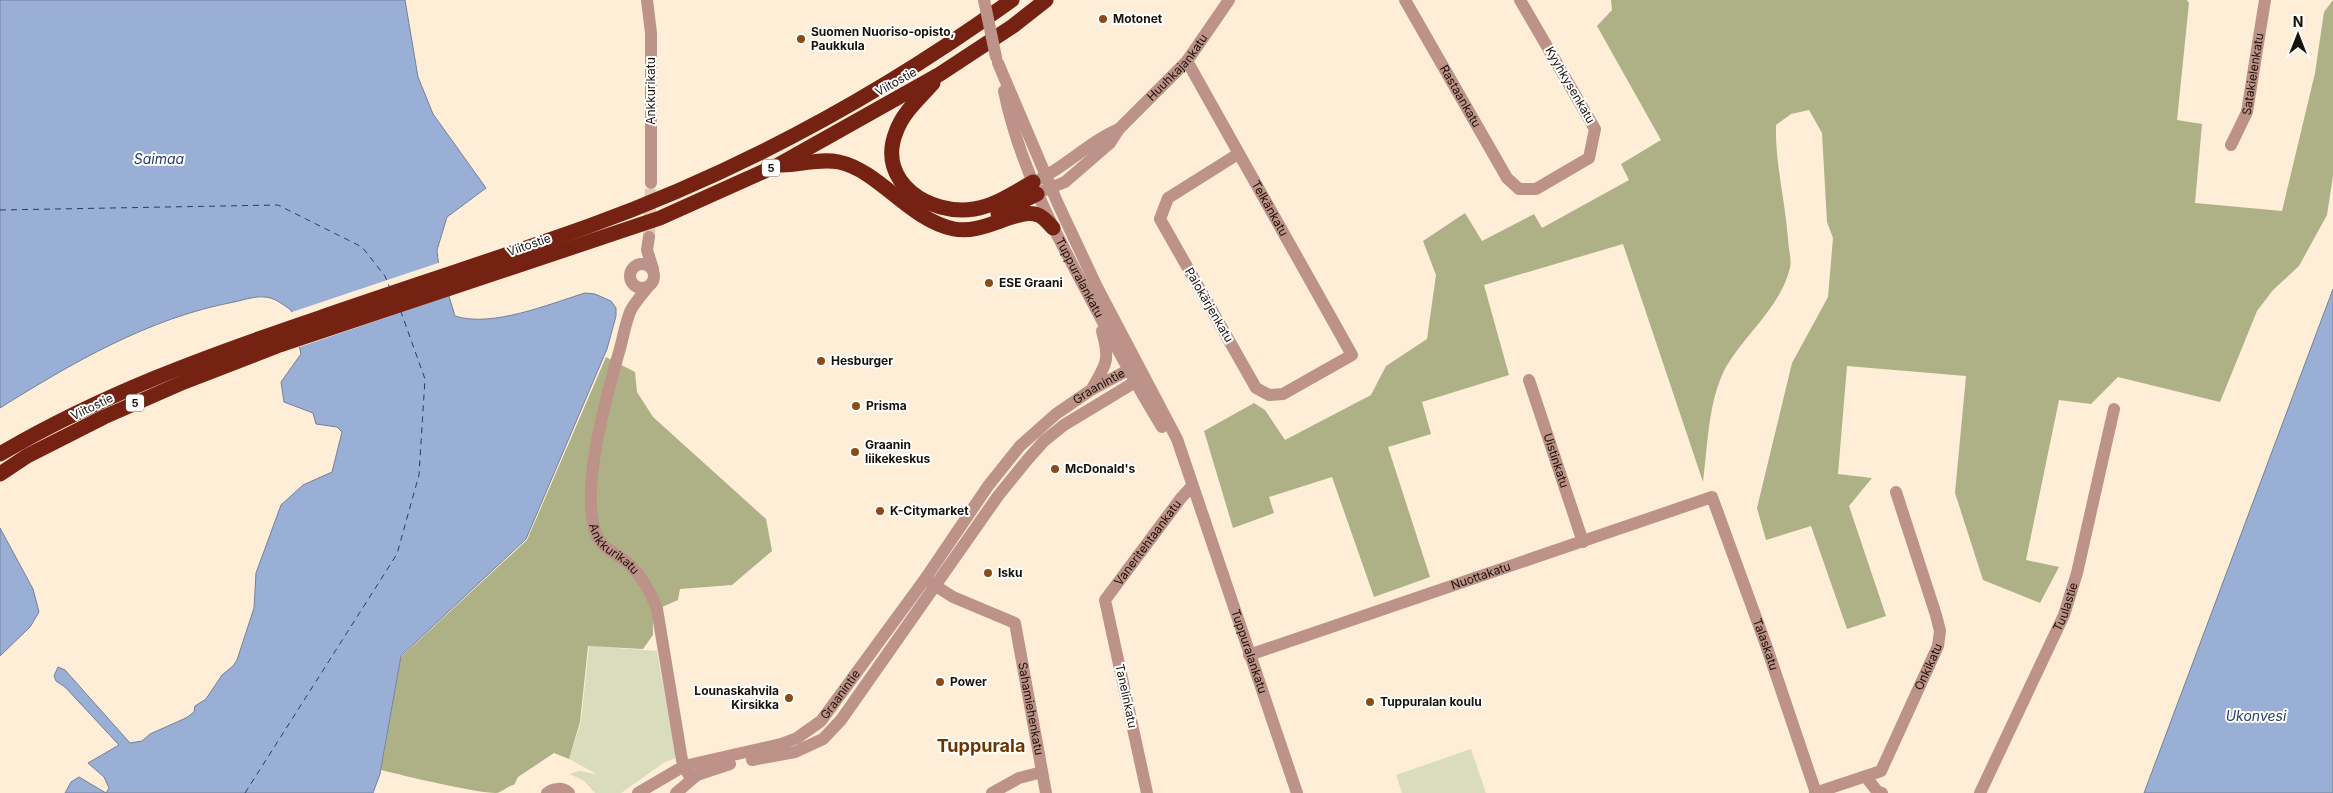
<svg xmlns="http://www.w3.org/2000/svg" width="2333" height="793" font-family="Inter,sans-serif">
<rect width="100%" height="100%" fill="#feeed7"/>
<g fill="#d9dcbd">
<polygon points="589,646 657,651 676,758 665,762 621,793 595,793 583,780 569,774 579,771 597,774 569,759 581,722"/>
<polygon points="1471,749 1486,793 1402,793 1396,775"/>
</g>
<g fill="#adb185">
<path d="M1611 0H2187L2189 3 2177 120 2202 124 2195 203 2282 211 2315 73 2324 12 2333 0V176L2327 215 2299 266 2273 290 2257 311 2220 402 2118 377 2091 404 2059 400 2026 560 2059 567 2040 603 1983 580 1955 493 1966 376 1847 366 1838 474 1872 478 1849 506 1886 616 1847 629 1811 526 1766 540 1757 508 1792 363 1828 297 1833 238 1827 222 1822 133 1809 110 1791 114 1776 125C1775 163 1785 200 1788 238 1788 247 1792 260 1790 268 1780 308 1746 333 1726 367 1708 400 1708 445 1703 482L1623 244 1484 285 1509 375 1422 402 1431 434 1388 447 1430 577 1374 597 1332 477 1269 497 1274 513 1233 528 1204 431 1254 403 1265 410 1285 440 1371 395 1386 366 1427 339 1436 275 1423 241 1465 213 1482 241 1534 214 1542 228 1629 180 1621 164 1661 140 1597 26 1612 10Z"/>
<path d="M606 357 635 372 637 392 653 417 766 519 772 551 732 585 680 589 678 600 653 611V635L643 649 588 646 580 722 569 759 554 753 518 777 514 785C507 786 503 792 496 793 476 793 405 776 381 770L401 657 527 540Z"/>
</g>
<g fill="#9aafd6" stroke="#738098">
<path d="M0 0H405L418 77 433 114 486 188 447 217 437 250 438 260 455 316C492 328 549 304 585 293L595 294 611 301 616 308V316L607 349 526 539 401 656 380 774 373 793H65L71 782 79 777 106 793 109 788 104 777 88 763 119 745 65 687 56 681 54 676 58 667 65 670 130 743 142 741 150 734 186 718 194 712 195 706 206 699 222 675 233 666 237 660 254 608 256 573 281 505 303 485 332 472 342 432 337 427 316 424 313 413 284 402 281 382 301 354 291 310C282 304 274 297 264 297 255 296 243 300 234 302 149 318 72 363 0 408Z"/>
<polygon points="2333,289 2333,793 2144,793"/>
<polygon points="0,528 33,589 39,612 30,627 0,656"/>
</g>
<polygon fill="#feeed7" points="441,262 452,295 297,348 289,313"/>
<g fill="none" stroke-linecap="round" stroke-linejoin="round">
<g stroke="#243d6e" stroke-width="1" stroke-dasharray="6 5" stroke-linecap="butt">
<polyline points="0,210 278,205 362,247 385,276 389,286"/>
<polyline points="245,793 397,554 419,475 425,379 401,312"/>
</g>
<polyline stroke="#dccdb8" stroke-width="12" stroke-dasharray="12 6" stroke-linecap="butt" points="649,237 651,183"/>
<g stroke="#bd9288" stroke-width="12">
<polyline points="647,0 651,33 651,183"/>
<path id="s1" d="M1405 0 1507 178 1519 189H1536L1589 158 1595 129 1520 0"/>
<path id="s2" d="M1187 61 1352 355 1283 394 1269 395 1256 388 1160 219 1168 198 1238 154"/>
<path id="s3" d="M998 63 1058 204 1097 287 1177 439 1297 793"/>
<path id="s4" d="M1004 91C1019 164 1053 229 1088 294 1112 339 1135 384 1162 427"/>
<path id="s5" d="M2231 145 2247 112 2265 0"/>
<path d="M1040 179C1068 165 1090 141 1119 129"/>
<path id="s6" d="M1043 191 1065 182 1110 143 1119 129 1187 61 1229 0"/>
<polyline points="649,237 647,250 653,269"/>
<circle cx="642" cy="276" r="12"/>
<path id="s7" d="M648 287C642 295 634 303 630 312 625 324 623 339 619 352 607 394 577 498 598 538 604 550 620 555 629 564 642 577 651 592 657 609L682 760 688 774"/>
<path id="s8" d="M1529 380 1583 542"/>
<path d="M1093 387C1107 363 1110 359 1102 331"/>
<path id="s9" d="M928 581 953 597 1015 623 1046 793"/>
<path id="s10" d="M1249 655 1712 497 1766 645 1816 793"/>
<polyline points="752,760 795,752 823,739 841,720 998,496 1028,459 1044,441 1064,425 1135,382 1140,371"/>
<polyline points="1866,777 1877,791 1882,793"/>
<path d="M547 793C553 788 563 787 569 793"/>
<path id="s11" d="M638 793 684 766 781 744 797 738 821 721 925 579 988 486 1020 446 1056 414 1091 390 1128 370 1140 371"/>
<polyline points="676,793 697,775 730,764"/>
<polyline points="992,793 1019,778 1042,772"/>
<path id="s12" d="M1147 793 1105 600 1181 498 1192 486"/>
<path id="s13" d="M1815 793 1881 771 1938 646 1940 631 1936 615 1896 492"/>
<path id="s14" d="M1980 793 2064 615 2077 573 2114 409"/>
</g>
<g stroke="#762212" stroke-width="15">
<path d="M933 83C919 99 903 112 896 132 876 182 930 216 974 209 995 206 1015 192 1033 182"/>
<path d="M782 165C801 165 819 158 839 162 880 171 908 219 954 229 984 235 1018 207 1038 215 1044 217 1048 223 1053 228"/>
<polyline points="998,213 1037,194"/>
<path d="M0 454C102 394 207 356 319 318 409 287 499 258 589 226 741 171 882 94 1012 0"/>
<polyline points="0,474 27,456 104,417 184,382 277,346 660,218 778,165 940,74 1013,26 1046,0"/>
</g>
<polyline stroke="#bd9288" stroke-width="12" points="984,0 996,57"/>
</g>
<g fill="#8b4a16" stroke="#fff" stroke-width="2">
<circle cx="1103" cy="19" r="5"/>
<circle cx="801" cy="39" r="5"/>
<circle cx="989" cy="283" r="5"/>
<circle cx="821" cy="361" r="5"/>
<circle cx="856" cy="406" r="5"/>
<circle cx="855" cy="452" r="5"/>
<circle cx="1055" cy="469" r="5"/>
<circle cx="880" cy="511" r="5"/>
<circle cx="988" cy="573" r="5"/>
<circle cx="940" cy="682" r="5"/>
<circle cx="789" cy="698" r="5"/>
<circle cx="1370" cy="702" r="5"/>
</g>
<g text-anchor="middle" stroke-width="4" stroke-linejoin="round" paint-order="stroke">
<g fill="#fff" stroke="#5e5952" stroke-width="1">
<rect x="762" y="159.5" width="18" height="17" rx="4"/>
<rect x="126" y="394.5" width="18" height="17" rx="4"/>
</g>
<g font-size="11" font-weight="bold" fill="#191208">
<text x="771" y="172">5</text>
<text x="135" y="407">5</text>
</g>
<g font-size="12" font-weight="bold" fill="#191208" stroke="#fff" text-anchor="start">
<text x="1113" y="23">Motonet</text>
<text x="811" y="36">Suomen Nuoriso-opisto,<tspan x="811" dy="14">Paukkula</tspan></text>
<text x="999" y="287">ESE Graani</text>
<text x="831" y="365">Hesburger</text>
<text x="866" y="410">Prisma</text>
<text x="865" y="449">Graanin<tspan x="865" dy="14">liikekeskus</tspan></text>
<text x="1065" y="473">McDonald's</text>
<text x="890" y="515">K-Citymarket</text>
<text x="998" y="577">Isku</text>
<text x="950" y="686">Power</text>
<text x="779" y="695" text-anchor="end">Lounaskahvila<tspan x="779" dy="14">Kirsikka</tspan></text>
<text x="1380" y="706">Tuppuralan koulu</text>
</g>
<g font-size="12" fill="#191208" stroke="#fff">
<text dy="4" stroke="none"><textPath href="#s6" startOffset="185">Huuhkajankatu</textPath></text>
<text dy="4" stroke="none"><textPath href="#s5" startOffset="75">Satakielenkatu</textPath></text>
<text transform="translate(896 82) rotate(-29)" y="4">Viitostie</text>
<text transform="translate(1570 85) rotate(60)" y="4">Kyyhkysenkatu</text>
<text transform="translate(651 91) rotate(-90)" y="4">Ankkurikatu</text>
<text dy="4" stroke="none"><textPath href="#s1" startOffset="111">Rastaankatu</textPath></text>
<text dy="4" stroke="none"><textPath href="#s2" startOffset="169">Telkänkatu</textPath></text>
<text transform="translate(529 245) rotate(-19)" y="4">Viitostie</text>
<text dy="4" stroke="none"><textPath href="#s4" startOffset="202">Tuppuralankatu</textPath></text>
<text transform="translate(1209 305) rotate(60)" y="4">Palokärjenkatu</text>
<text dy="4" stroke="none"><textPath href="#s11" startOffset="638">Graanintie</textPath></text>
<text transform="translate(92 407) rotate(-26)" y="4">Viitostie</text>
<text dy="4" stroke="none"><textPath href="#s8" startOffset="85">Uistinkatu</textPath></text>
<text dy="4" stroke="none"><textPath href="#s12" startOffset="269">Vaneritehtaankatu</textPath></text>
<text dy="4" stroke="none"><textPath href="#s7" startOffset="281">Ankkurikatu</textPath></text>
<text dy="4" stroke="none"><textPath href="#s10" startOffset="245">Nuottakatu</textPath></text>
<text dy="4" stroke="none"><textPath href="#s14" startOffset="205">Tuulastie</textPath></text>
<text dy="4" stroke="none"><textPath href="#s10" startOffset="646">Talaskatu</textPath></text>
<text dy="4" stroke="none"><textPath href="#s3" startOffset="641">Tuppuralankatu</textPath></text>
<text dy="4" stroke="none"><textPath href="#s13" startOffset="184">Onkikatu</textPath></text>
<text dy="4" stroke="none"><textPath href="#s11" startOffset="232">Graanintie</textPath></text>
<text transform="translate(1126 696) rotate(78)" y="4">Tanelinkatu</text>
<text dy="4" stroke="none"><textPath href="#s9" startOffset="184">Sahamiehenkatu</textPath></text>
</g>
<g font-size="14" font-style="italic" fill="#243d6e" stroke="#fff">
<text x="159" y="164">Saimaa</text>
<text x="2256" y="721">Ukonvesi</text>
</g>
<g font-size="18" font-weight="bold" fill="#6f3500" stroke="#fff">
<text x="981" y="752">Tuppurala</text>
</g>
</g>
<g transform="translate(2298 35)" stroke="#ffffff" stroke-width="4" paint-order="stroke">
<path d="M0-4L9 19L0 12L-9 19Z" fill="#191208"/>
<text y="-8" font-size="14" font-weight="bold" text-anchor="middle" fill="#191208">N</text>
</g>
</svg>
